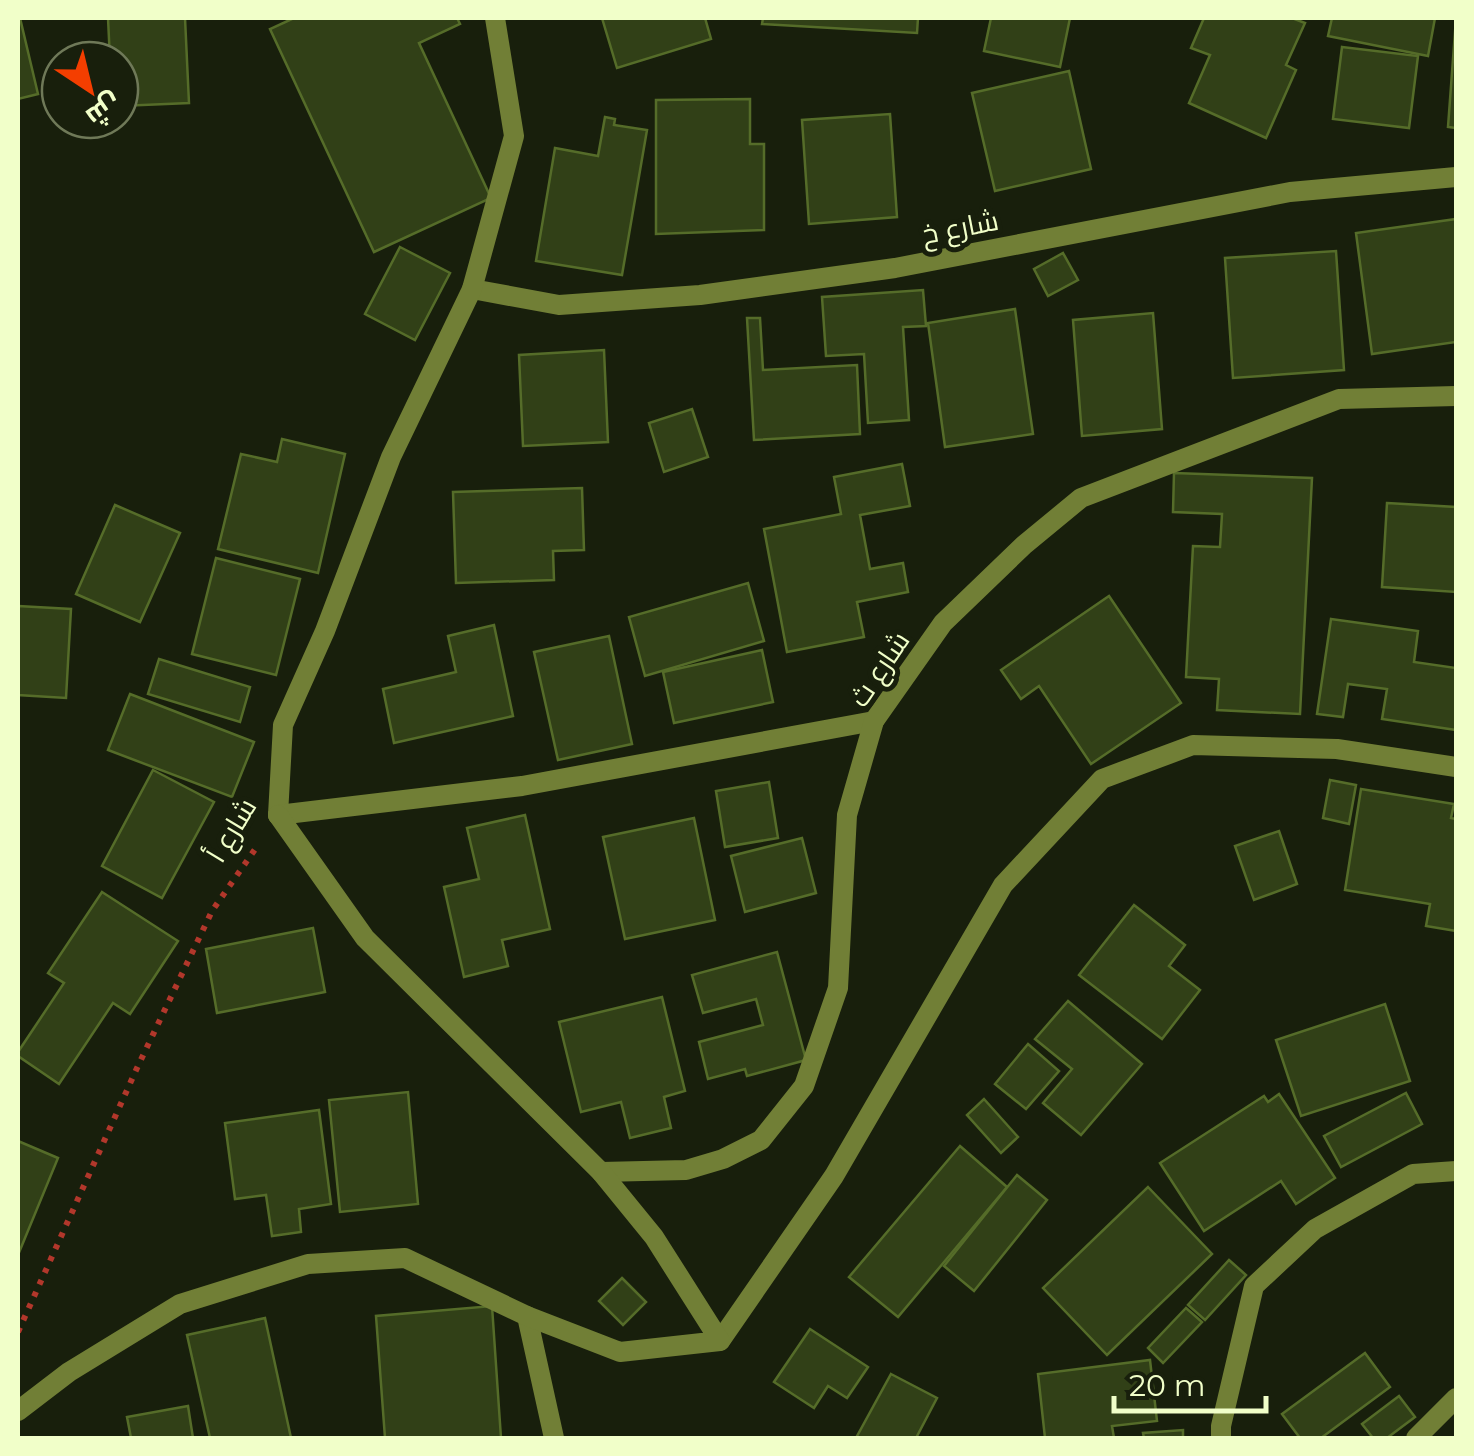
<svg xmlns="http://www.w3.org/2000/svg" width="1474" height="1456" font-family="Montserrat,Cairo,sans-serif">
<rect width="100%" height="100%" fill="#181f0c"/>
<g fill="#314017" stroke="#556c29" stroke-width="2.5">
<polygon points="18,18 20,18 38,94 18,99"/>
<polygon points="108,18 185,18 189,103 120,106 120,60 110,60"/>
<polygon points="294,18 457,18 460,24 419,43 491,198 374,252 270,29"/>
<polygon points="602,18 705,18 711,39 617,68"/>
<polygon points="763,18 918,18 917,33 762,24"/>
<polygon points="991,18 1070,18 1060,67 984,51"/>
<polygon points="1204,18 1292,18 1305,23 1286,65 1296,70 1266,138 1189,103 1210,55 1191,48"/>
<polygon points="1332,18 1435,18 1428,56 1328,36"/>
<polygon points="1456,18 1456,128 1448,127"/>
<polygon points="1342,47 1418,56 1409,128 1333,119"/>
<polygon points="1069,71 1091,169 995,191 972,93"/>
<polygon points="750,99 750,144 764,144 764,230 656,234 656,100"/>
<polygon points="890,114 897,217 809,224 802,120"/>
<polygon points="605,117 615,119 614,125 647,130 622,275 536,261 555,148 598,156"/>
<polygon points="1456,219 1456,342 1372,354 1356,233"/>
<polygon points="400,247 450,273 415,340 365,314"/>
<polygon points="1336,251 1344,370 1233,378 1225,258"/>
<polygon points="1063,253 1078,280 1048,296 1034,269"/>
<polygon points="923,290 926,326 903,327 909,420 868,423 864,354 826,356 822,297"/>
<polygon points="1015,309 1033,434 945,447 928,323"/>
<polygon points="1153,313 1162,429 1082,436 1073,320"/>
<polygon points="747,318 760,318 763,370 857,365 860,434 754,440"/>
<polygon points="604,350 608,442 523,446 519,355"/>
<polygon points="692,409 708,457 664,472 649,423"/>
<polygon points="282,439 345,454 318,573 218,549 241,454 277,462"/>
<polygon points="902,464 910,506 860,515 870,569 903,563 908,592 857,602 864,637 787,652 764,529 841,514 834,477"/>
<polygon points="1174,473 1312,478 1300,714 1217,710 1219,679 1186,677 1193,546 1220,547 1222,514 1173,512"/>
<polygon points="582,488 584,550 553,551 554,580 456,583 453,492"/>
<polygon points="1387,503 1456,507 1456,592 1382,587"/>
<polygon points="115,505 180,533 140,622 76,594"/>
<polygon points="216,558 300,579 276,675 192,654"/>
<polygon points="748,583 764,641 645,676 629,617"/>
<polygon points="1109,596 1181,703 1091,764 1039,686 1021,699 1001,670"/>
<polygon points="18,606 71,609 66,698 18,695"/>
<polygon points="1331,619 1418,631 1414,662 1456,668 1456,730 1382,719 1387,689 1348,684 1343,717 1317,714"/>
<polygon points="494,625 513,716 394,743 383,689 456,672 448,636"/>
<polygon points="609,636 632,744 558,760 534,652"/>
<polygon points="762,650 773,702 674,723 663,672"/>
<polygon points="159,659 250,687 240,722 148,694"/>
<polygon points="130,694 254,742 232,797 108,750"/>
<polygon points="153,770 214,802 162,898 102,866"/>
<polygon points="1330,780 1356,785 1349,824 1323,818"/>
<polygon points="769,782 778,838 725,847 716,791"/>
<polygon points="1361,789 1454,804 1451,818 1456,819 1456,931 1426,926 1430,904 1345,890"/>
<polygon points="525,815 550,929 502,940 508,966 464,977 444,887 479,879 467,828"/>
<polygon points="694,818 715,920 625,939 603,837"/>
<polygon points="1279,831 1297,884 1254,900 1235,846"/>
<polygon points="802,838 816,893 745,912 731,856"/>
<polygon points="102,892 178,941 130,1014 113,1003 59,1084 18,1056 18,1052 64,983 48,973"/>
<polygon points="1134,905 1185,945 1169,966 1200,990 1162,1039 1079,975"/>
<polygon points="313,928 325,992 217,1013 206,949"/>
<polygon points="777,952 806,1060 747,1076 745,1069 708,1079 699,1042 763,1025 756,999 703,1013 692,975"/>
<polygon points="662,997 685,1091 664,1097 671,1128 630,1138 621,1102 581,1112 559,1022"/>
<polygon points="1068,1001 1142,1064 1081,1135 1043,1103 1072,1069 1035,1039"/>
<polygon points="1385,1004 1410,1081 1301,1116 1276,1040"/>
<polygon points="1028,1044 1059,1071 1026,1109 995,1084"/>
<polygon points="408,1092 418,1204 340,1212 329,1100"/>
<polygon points="1406,1093 1422,1124 1341,1167 1324,1136"/>
<polygon points="1279,1094 1335,1178 1296,1204 1281,1181 1204,1231 1160,1163 1264,1096 1268,1102"/>
<polygon points="984,1099 1018,1137 1001,1153 967,1115"/>
<polygon points="319,1110 331,1204 299,1209 301,1232 272,1236 266,1195 235,1199 225,1123"/>
<polygon points="18,1141 58,1158 18,1255"/>
<polygon points="960,1146 1007,1187 898,1317 849,1277"/>
<polygon points="1017,1175 1047,1200 974,1291 944,1266"/>
<polygon points="1148,1187 1212,1254 1107,1355 1043,1288"/>
<polygon points="1229,1260 1246,1275 1205,1320 1188,1305"/>
<polygon points="622,1278 646,1302 623,1325 599,1301"/>
<polygon points="492,1306 501,1438 385,1438 376,1316"/>
<polygon points="1186,1308 1202,1322 1163,1363 1148,1348"/>
<polygon points="265,1318 291,1438 210,1438 187,1335"/>
<polygon points="810,1329 868,1367 847,1398 828,1386 814,1408 774,1382"/>
<polygon points="1365,1353 1390,1387 1321,1438 1300,1438 1282,1414"/>
<polygon points="1150,1360 1157,1421 1112,1426 1114,1438 1045,1438 1038,1374"/>
<polygon points="891,1374 937,1398 916,1438 856,1438"/>
<polygon points="1399,1396 1415,1417 1387,1438 1373,1438 1362,1424"/>
<polygon points="188,1406 193,1438 131,1438 127,1417"/>
<polygon points="1183,1430 1183,1438 1144,1438 1143,1433"/>
</g>
<g fill="none" stroke-linecap="round" stroke-linejoin="round">
<polyline stroke="#b2372b" stroke-width="6" stroke-dasharray="5 8" stroke-linecap="butt" points="18,1332 137,1068 212,911 258,845"/>
<g stroke="#717f36" stroke-width="20">
<polyline points="472,289 559,305 700,295 895,268 1290,192 1456,177"/>
<polyline points="278,815 283,725 325,631 391,457 472,289 514,136 495,18"/>
<polyline points="278,815 522,786 874,721"/>
<polyline points="601,1172 686,1170 723,1159 761,1140 804,1086 838,988 847,815 874,721 943,623 1024,545 1081,498 1339,399 1456,396"/>
<polyline points="527,1316 554,1438"/>
<polyline points="720,1341 834,1176 1003,885 1102,779 1193,745 1337,749 1456,767"/>
<polyline points="18,1411 69,1372 180,1304 308,1264 405,1258 527,1316 620,1352 720,1341 654,1237 601,1172 365,938 278,815"/>
<polyline points="1221,1438 1221,1426 1254,1286 1315,1229 1413,1174 1456,1171"/>
<polyline points="1416,1438 1456,1398"/>
</g>
</g>
<g text-anchor="middle" stroke-width="10" stroke-linejoin="round" paint-order="stroke">
<g font-size="28" fill="#f1ffc9" stroke="#181f0c">
<text transform="translate(960 227) rotate(-11)" y="10">شارع خ</text>
<text transform="translate(879 669) rotate(-56)" y="10">شارع ث</text>
<text transform="translate(231 830) rotate(-59)" y="10">شارع أ</text>
</g>
</g>
<rect width="1474" height="1456" fill="none" stroke="#f1ffc9" stroke-width="40"/>
<g transform="translate(90 90) rotate(145)"><circle r="48" fill="#181f0c" stroke="#6f7958" stroke-width="2.5"/>
<path d="M0-8L18 38L0 25L-18 38Z" fill="#f43e00"/>
<text y="-15" font-size="28" font-weight="bold" text-anchor="middle" fill="#f1ffc9">ش</text>
</g>
<path d="M1114 1396v15h152v-15" fill="none" stroke="#f1ffc9" stroke-width="5"/>
<text x="1129" y="1396" font-size="30" fill="#f1ffc9" stroke="#181f0c" stroke-width="8" paint-order="stroke">20 m</text>
</svg>
